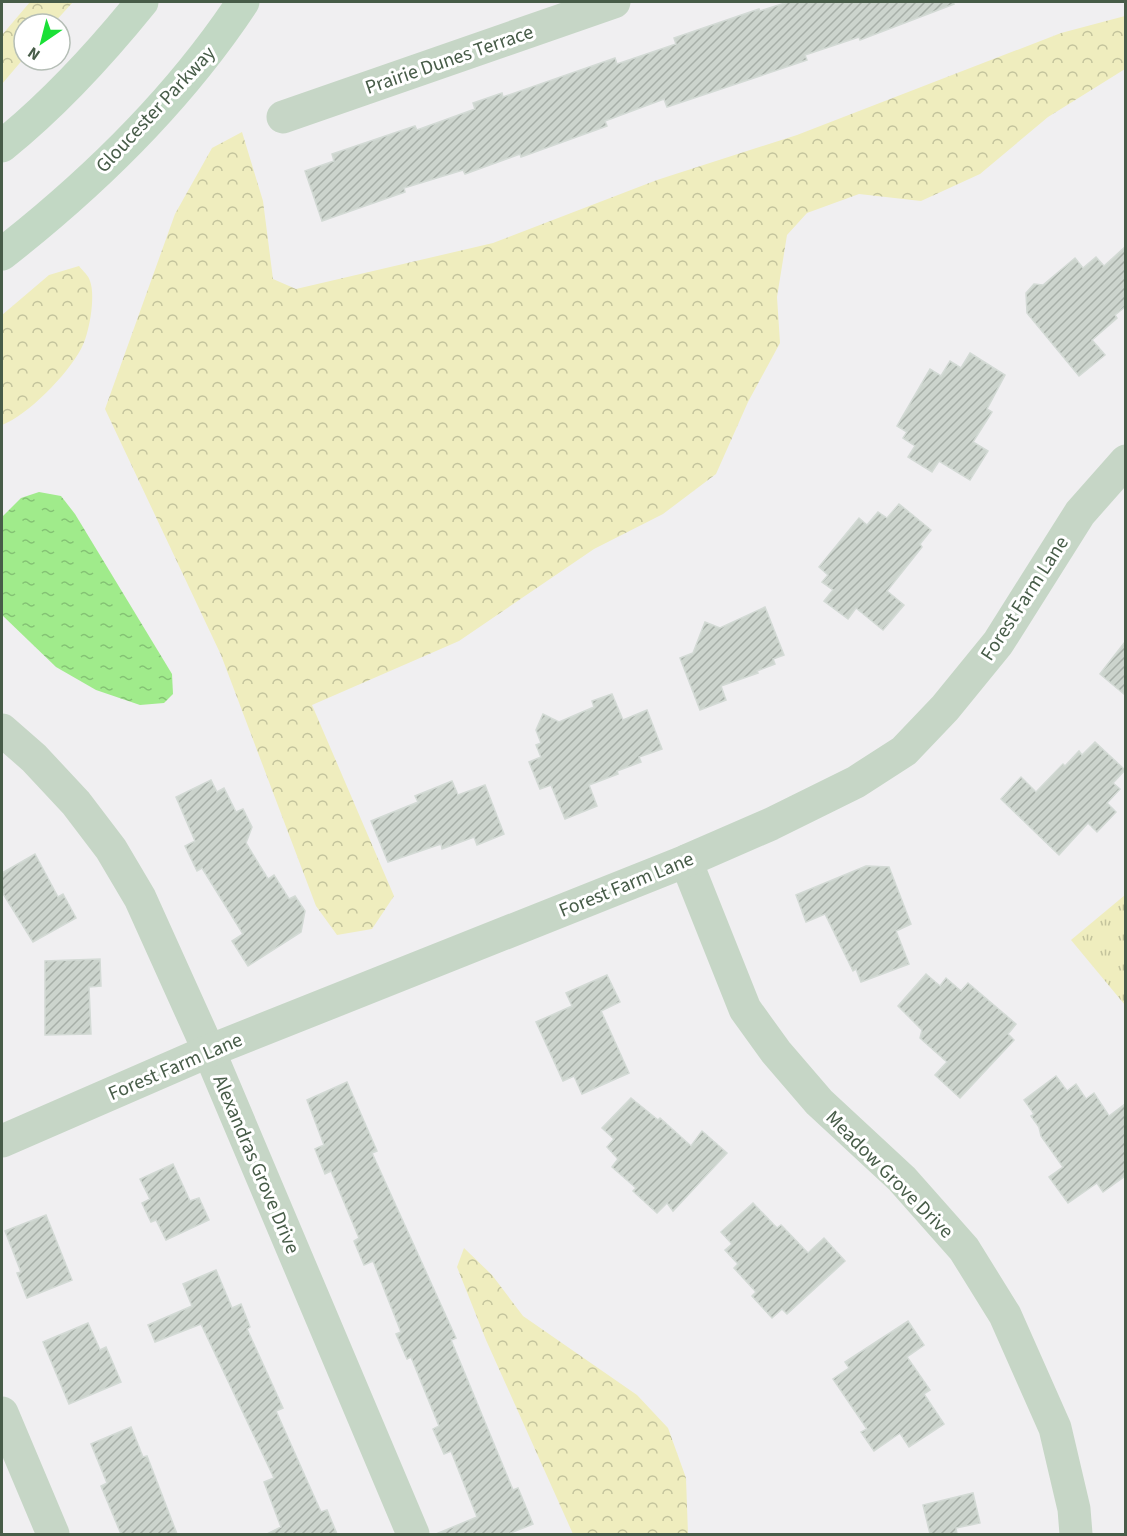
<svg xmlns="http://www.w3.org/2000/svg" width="1127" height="1536" font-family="'Source Sans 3',sans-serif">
<defs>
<pattern id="grass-tufts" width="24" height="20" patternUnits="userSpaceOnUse" patternTransform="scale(1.5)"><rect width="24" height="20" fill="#efedbe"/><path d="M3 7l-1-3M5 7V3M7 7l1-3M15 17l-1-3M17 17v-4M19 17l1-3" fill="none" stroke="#c3c39c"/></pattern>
<pattern id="forest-crowns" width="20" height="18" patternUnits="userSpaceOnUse" patternTransform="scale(1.5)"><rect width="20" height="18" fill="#efedbe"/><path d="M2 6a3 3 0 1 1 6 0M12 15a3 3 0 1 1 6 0" fill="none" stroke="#c3c39c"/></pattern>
<pattern id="water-ripples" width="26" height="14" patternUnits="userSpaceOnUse" patternTransform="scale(1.5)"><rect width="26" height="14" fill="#a0eb8b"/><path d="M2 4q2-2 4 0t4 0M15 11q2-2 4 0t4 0" fill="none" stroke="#84c274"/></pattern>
<pattern id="building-hatch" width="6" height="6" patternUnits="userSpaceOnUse" patternTransform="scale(1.5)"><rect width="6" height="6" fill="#ccd4cd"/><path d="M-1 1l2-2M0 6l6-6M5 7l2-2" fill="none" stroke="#a7afa8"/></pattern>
</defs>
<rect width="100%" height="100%" fill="#f0eff1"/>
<polygon fill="url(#grass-tufts)" points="1125,895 1125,1005 1071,940"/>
<g fill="url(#forest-crowns)">
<polygon points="30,2 73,2 53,24 24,24 24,58 2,84 2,35"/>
<polygon points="1125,16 1125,69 1048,117 980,174 921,201 859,194 807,213 787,235 777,297 780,343 748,402 716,474 663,514 594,549 459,641 312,705 394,896 372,929 337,935 316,906 221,655 105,409 175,214 212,148 242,132 263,201 273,279 296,289 493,243 657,180 797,135 1061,33"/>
<path d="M79 266C83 271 89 276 90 281 96 297 89 335 81 349 67 375 28 415 2 425V315L49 275Z"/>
<polygon points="464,1248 492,1275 523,1316 637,1395 668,1428 686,1478 688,1534 573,1534 486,1340 457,1267"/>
</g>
<polygon fill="url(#water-ripples)" points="39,492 61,496 75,514 172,674 173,694 164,703 140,705 96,690 56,667 2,615 2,517 21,498"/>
<g fill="url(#building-hatch)" stroke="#d3dad5" stroke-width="1.5">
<polygon points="788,2 953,2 954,4 860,40 859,37 805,55 807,60 751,79 667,107 664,99 605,121 607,126 521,157 520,154 465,174 463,170 404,188 405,192 322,221 305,171 334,161 332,154 415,126 417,130 475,109 473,103 502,93 503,97 615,58 617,64 676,44 674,38 759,9 760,11"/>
<polygon points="1125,247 1125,307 1115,315 1117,318 1092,340 1105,355 1079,376 1027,313 1026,293 1034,284 1043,285 1075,258 1083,268 1096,257 1104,266"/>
<polygon points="970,353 1005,375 987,409 992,412 973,442 988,451 970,480 939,461 932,472 908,457 915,446 903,438 907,432 897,426 930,369 941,376 950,361 961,368"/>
<polygon points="899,504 931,530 920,544 922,547 887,591 904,605 883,630 856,608 848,619 824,601 833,590 822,582 828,575 819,567 859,518 867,525 878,512 887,518"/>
<polygon points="765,607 784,655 773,659 775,664 757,671 758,673 721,686 726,700 700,710 680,658 693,653 705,622 720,628"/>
<polygon points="1125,642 1125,695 1100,674"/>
<polygon points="612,694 623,720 647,710 662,749 639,757 641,762 617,771 618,774 589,785 597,806 565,819 551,785 540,789 529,762 541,757 536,745 541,743 536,730 543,714 559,722 594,707 592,701"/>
<polygon points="1095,742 1125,770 1113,783 1120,789 1107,803 1116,812 1097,832 1088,823 1059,855 1001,799 1021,777 1036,792 1063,764 1065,766 1079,751 1082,755"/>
<polygon points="211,780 217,792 224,788 236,812 243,809 252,827 246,843 268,879 274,875 289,899 295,896 305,911 301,932 248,966 232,941 243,934 202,868 197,871 185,846 195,841 176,797"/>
<polygon points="452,781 458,795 485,785 504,834 477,845 474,837 442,849 441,844 388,862 371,821 418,802 415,796"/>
<polygon points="35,854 58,897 63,894 76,918 33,942 2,892 2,873"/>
<polygon points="866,866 889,867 911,924 896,931 909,964 861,982 856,969 853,971 825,914 806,922 796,895"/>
<polygon points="100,959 101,986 89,987 91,1034 45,1035 45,961"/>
<polygon points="926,974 940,986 946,978 961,991 968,983 1016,1024 1008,1034 1014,1040 960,1098 935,1075 947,1062 920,1038 922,1030 898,1006"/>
<polygon points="607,975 620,1002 601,1011 629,1073 582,1094 574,1076 563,1081 536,1022 572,1006 566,993"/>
<polygon points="1056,1076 1067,1091 1076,1084 1086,1099 1094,1093 1109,1116 1125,1104 1125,1176 1103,1192 1097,1183 1068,1203 1049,1177 1063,1167 1041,1136 1039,1127 1031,1116 1034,1114 1024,1100"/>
<polygon points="347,1082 377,1151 372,1153 456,1338 451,1340 513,1490 518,1488 533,1524 508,1534 436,1534 477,1517 451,1451 444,1454 433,1429 439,1426 411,1357 407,1359 396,1334 401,1332 373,1261 364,1265 354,1241 359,1238 331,1171 325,1174 315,1149 324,1145 307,1100"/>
<polygon points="631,1098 658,1120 660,1118 691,1146 702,1131 727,1153 673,1211 667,1203 657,1213 633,1191 636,1188 612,1167 618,1159 607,1147 614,1139 602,1128"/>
<polygon points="173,1164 190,1201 199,1198 209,1220 166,1240 156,1220 151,1222 142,1203 150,1199 140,1179"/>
<polygon points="753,1203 777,1228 781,1225 808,1253 824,1238 845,1261 787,1314 782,1309 772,1318 752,1296 756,1292 734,1268 738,1264 725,1250 732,1244 721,1232"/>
<polygon points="46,1215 72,1280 27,1298 17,1273 21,1272 5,1231"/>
<polygon points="216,1270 232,1308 241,1304 250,1327 247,1329 283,1408 276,1411 321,1512 327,1510 337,1534 267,1534 281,1527 264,1482 274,1478 201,1324 155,1342 148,1325 192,1306 183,1284"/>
<polygon points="908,1321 924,1345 907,1357 930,1390 924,1394 944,1424 909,1447 900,1433 874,1451 861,1432 867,1429 833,1379 849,1368 845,1362"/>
<polygon points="88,1323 100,1350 106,1347 121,1382 69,1404 43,1342"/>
<polygon points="131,1427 143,1457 147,1456 177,1534 121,1534 101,1486 107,1483 91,1444"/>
<polygon points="973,1493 980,1523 956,1528 957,1534 930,1534 923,1505"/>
</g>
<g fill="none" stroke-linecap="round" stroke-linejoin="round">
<g stroke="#c6d6c6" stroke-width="33">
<polyline points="283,117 614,2"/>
<polyline points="2,730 34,758 76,803 111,849 140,898 209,1051 413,1534"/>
<polyline points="686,861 745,1009 776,1052 819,1102 902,1179 964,1249 1005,1315 1055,1428 1074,1509 1076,1534"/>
<polyline points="2,1141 209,1051 686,861 771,824 856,782 904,751 945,708 998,643 1080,513 1126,461"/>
<polyline points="2,1413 53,1534"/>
</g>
<g stroke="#c2d8c4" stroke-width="33">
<path d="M2 146C54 104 100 54 142 2"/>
<path d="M2 254C94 182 179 99 243 2"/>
</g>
</g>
<g text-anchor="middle" stroke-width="6" stroke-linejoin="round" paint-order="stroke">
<g font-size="20" fill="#475c48" stroke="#fff">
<text transform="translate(449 59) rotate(-19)" y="7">Prairie Dunes Terrace</text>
<text transform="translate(155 109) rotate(-47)" y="7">Gloucester Parkway</text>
<text transform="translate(1024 598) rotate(-57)" y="7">Forest Farm Lane</text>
<text transform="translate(626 884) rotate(-22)" y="7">Forest Farm Lane</text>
<text transform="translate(175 1066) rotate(-23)" y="7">Forest Farm Lane</text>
<text transform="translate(257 1164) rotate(67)" y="7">Alexandras Grove Drive</text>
<text transform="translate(890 1174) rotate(45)" y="7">Meadow Grove Drive</text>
</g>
</g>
<rect width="1127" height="1536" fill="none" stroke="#475c48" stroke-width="6"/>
<g transform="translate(42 42) rotate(215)"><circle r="28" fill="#ffffff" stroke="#b5beb6" stroke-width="1.5"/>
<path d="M0-4.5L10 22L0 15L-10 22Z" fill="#1ae036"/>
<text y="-9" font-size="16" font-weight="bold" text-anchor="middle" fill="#475c48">N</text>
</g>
</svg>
